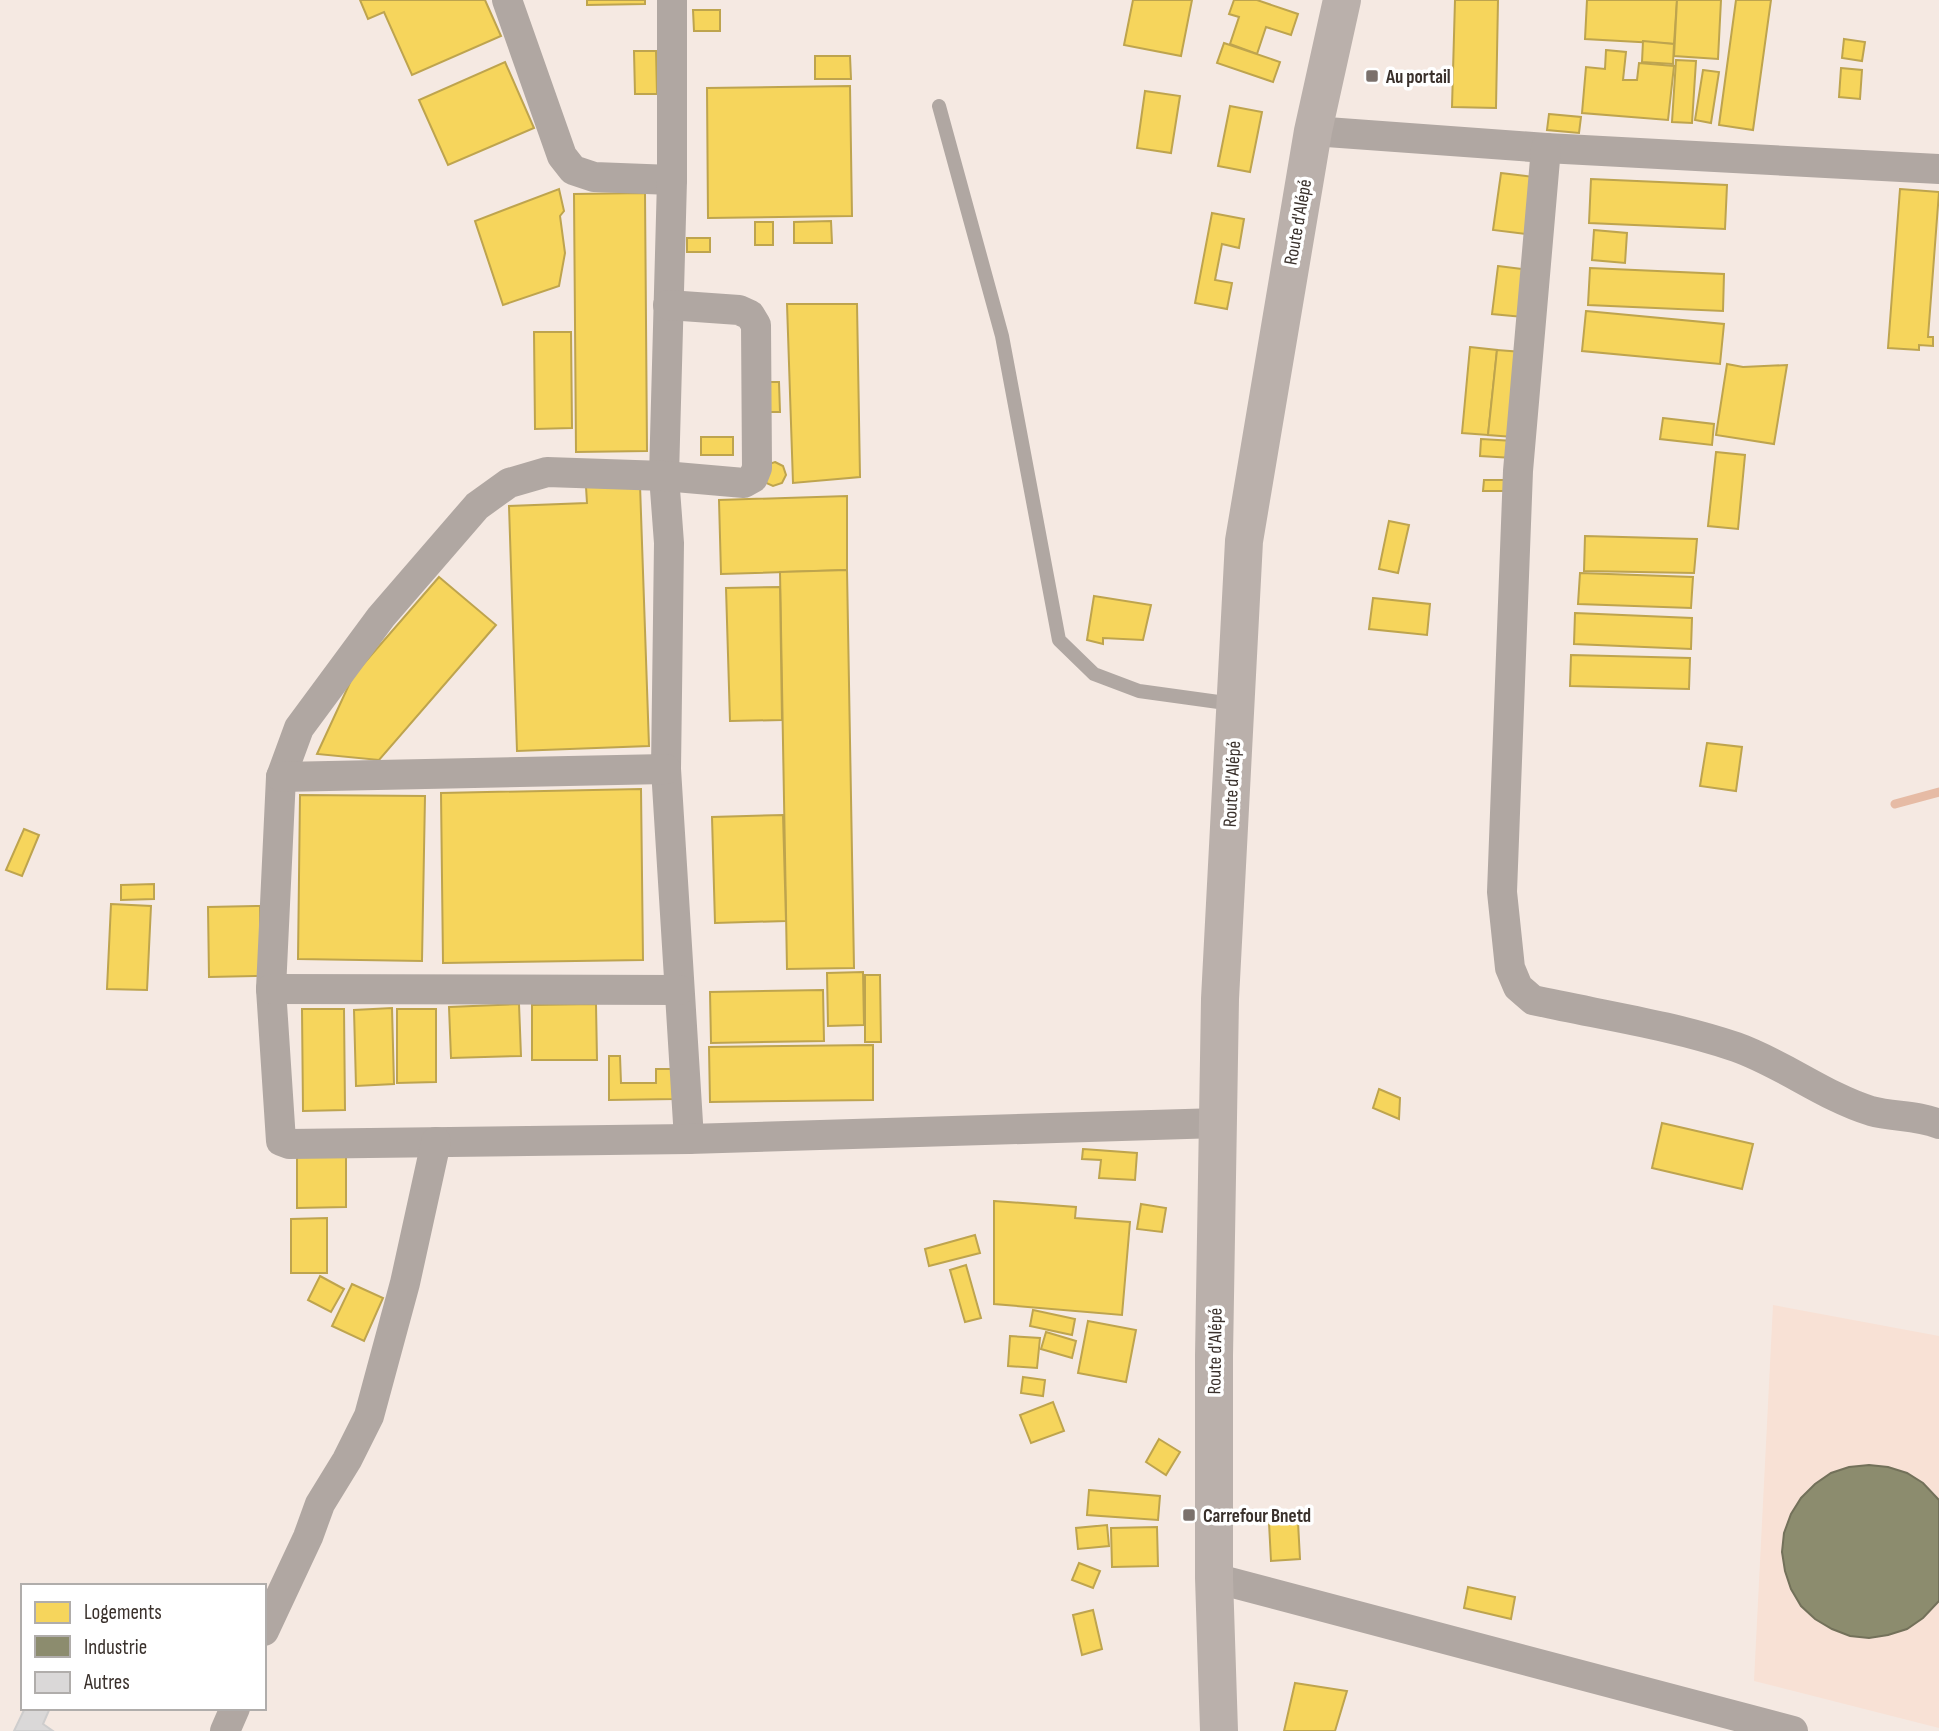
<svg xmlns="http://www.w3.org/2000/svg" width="1939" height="1731" font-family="'Sofia Sans Condensed',sans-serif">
<rect width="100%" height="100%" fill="#f5e9e2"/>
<polygon fill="#f8e1d5" points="1773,1305 1939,1336 1939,1728 1754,1681"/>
<g fill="#f6d55c" stroke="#bea44e" stroke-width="2">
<polygon points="360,0 485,0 501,36 412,75 384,12 368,19"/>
<polygon points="587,0 645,0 645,4 587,5"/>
<polygon points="1133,0 1192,0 1181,56 1124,45"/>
<polygon points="1234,0 1257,0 1298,14 1291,35 1266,27 1257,54 1230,44 1239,17 1229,14"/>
<polygon points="1455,0 1498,0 1496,108 1452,107"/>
<polygon points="1587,0 1677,0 1674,44 1585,39"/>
<polygon points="1677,0 1721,0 1718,59 1674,56"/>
<polygon points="1736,0 1771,0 1753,130 1719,125"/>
<polygon points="693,10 720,10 720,31 694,31"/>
<polygon points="1844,39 1865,42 1862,61 1842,58"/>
<polygon points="1643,41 1674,44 1673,64 1642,62"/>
<polygon points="1224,43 1280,62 1273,82 1217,63"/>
<polygon points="1606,50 1626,52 1623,80 1637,80 1639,63 1674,66 1668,120 1582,113 1586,67 1605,69"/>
<polygon points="634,51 656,51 657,94 635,94"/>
<polygon points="815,56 850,56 851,79 815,79"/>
<polygon points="1676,60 1696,61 1692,123 1672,122"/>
<polygon points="505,62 534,128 448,165 419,100"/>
<polygon points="1841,68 1862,70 1860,99 1839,97"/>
<polygon points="1703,70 1719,72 1711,123 1695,120"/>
<polygon points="850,86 852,216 708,218 707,88"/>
<polygon points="1145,91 1180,96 1171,153 1137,148"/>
<polygon points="1230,106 1262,112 1250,172 1218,166"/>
<polygon points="1549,114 1581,117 1579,133 1547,130"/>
<polygon points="1501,173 1534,177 1527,234 1493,230"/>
<polygon points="1591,179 1727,185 1725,229 1589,223"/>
<polygon points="559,189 564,211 560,216 565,253 559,286 503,305 475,221"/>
<polygon points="1900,189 1939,192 1928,337 1933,337 1933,346 1919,345 1919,350 1888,348"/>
<polygon points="645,193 647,451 576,452 574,194"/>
<polygon points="1212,213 1244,219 1239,248 1222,244 1215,280 1232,283 1227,309 1195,303"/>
<polygon points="831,221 832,243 794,243 794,222"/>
<rect x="755" y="222" width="18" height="23"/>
<polygon points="1594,230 1627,233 1625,263 1592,260"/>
<rect x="687" y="238" width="23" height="14"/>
<polygon points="1498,266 1529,270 1523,317 1492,314"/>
<polygon points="1590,268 1724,274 1723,311 1588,305"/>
<polygon points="787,304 857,304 860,477 793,483"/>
<polygon points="1586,311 1724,324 1720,364 1582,351"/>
<polygon points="534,332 571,332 572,428 535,429"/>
<polygon points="1470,347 1497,350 1488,435 1462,433"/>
<polygon points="1497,350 1522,352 1513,437 1488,435"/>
<polygon points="1727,364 1743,367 1787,365 1774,444 1716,435"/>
<polygon points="763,382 779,382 780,412 764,412"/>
<polygon points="1663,418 1714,424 1712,445 1660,439"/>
<rect x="701" y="437" width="32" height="18"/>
<polygon points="1481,439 1514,441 1513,458 1480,456"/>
<polygon points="1716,452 1745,455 1738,529 1708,526"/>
<polygon points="775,462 783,466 786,475 782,483 773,486 764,482 766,465"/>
<polygon points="1484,480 1513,480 1513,491 1483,491"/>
<polygon points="640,485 649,746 517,751 509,506 587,503 586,487"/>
<polygon points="847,496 847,570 721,574 719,500"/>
<polygon points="1389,521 1409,525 1398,573 1379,569"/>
<polygon points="1585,536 1697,539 1694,573 1584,571"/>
<polygon points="847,570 854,968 787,969 780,572"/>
<polygon points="1580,573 1693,577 1691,608 1578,604"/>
<polygon points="439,577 496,625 379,760 317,754 353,676"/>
<polygon points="780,587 782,720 730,721 726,588"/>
<polygon points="1094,596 1151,605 1143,640 1103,638 1103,644 1087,640"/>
<polygon points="1373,598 1430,604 1427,635 1369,629"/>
<polygon points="1575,613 1692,618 1691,649 1574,644"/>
<polygon points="1571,655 1690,658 1689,689 1570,686"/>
<polygon points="1707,743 1742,747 1736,791 1700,786"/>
<polygon points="641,789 643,960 443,963 441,793"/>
<polygon points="300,795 425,796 422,961 298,959"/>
<polygon points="783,815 786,921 715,923 712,817"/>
<polygon points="24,829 39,835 22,876 6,870"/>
<polygon points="154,884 154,899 121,900 121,885"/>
<polygon points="111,904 151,906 147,990 107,989"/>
<polygon points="260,906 260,976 209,977 208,907"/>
<polygon points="863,972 864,1025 828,1026 827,973"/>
<polygon points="865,975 880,975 881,1042 865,1042"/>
<polygon points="823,990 824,1041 711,1043 710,992"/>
<polygon points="519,1004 521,1056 451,1058 449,1007"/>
<polygon points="596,1004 597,1060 532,1060 532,1005"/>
<polygon points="392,1008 394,1084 356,1086 354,1010"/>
<polygon points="302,1009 344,1009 345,1110 303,1111"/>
<polygon points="397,1009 436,1009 436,1082 397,1083"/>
<polygon points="873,1045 873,1100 710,1102 709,1047"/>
<polygon points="609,1056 620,1056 621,1083 656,1083 656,1069 675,1069 675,1099 609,1100"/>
<polygon points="1379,1089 1400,1098 1399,1119 1373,1108"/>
<polygon points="1662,1123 1753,1144 1742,1189 1652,1168"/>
<polygon points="1083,1149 1137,1153 1135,1180 1099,1178 1101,1160 1082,1159"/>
<polygon points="297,1155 346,1155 346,1207 297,1208"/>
<polygon points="994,1201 1076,1207 1075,1218 1130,1222 1122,1315 994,1304"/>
<polygon points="1141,1204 1166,1208 1162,1232 1137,1229"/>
<polygon points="327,1218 327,1273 291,1273 291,1219"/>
<polygon points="975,1235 980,1253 929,1266 925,1249"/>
<polygon points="966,1265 981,1318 965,1322 950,1270"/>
<polygon points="320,1276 344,1289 331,1312 308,1300"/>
<polygon points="352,1284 383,1298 364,1341 332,1326"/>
<polygon points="1033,1310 1075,1319 1072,1335 1030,1326"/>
<polygon points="1088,1321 1136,1330 1126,1382 1078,1373"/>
<polygon points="1046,1332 1076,1341 1072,1358 1041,1349"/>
<polygon points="1010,1336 1040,1338 1037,1368 1008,1366"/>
<polygon points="1023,1377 1045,1380 1043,1396 1021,1393"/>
<polygon points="1053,1402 1064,1431 1031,1443 1020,1415"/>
<polygon points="1159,1439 1180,1452 1166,1475 1146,1462"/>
<polygon points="1089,1490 1160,1496 1158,1520 1087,1515"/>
<polygon points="1298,1522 1300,1559 1271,1561 1269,1523"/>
<polygon points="1107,1525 1109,1546 1078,1549 1076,1528"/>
<polygon points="1157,1527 1158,1566 1112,1567 1111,1528"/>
<polygon points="1079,1563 1100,1571 1093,1588 1072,1580"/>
<polygon points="1468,1587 1515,1597 1511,1619 1464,1608"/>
<polygon points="1093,1610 1102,1649 1082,1655 1073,1615"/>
<polygon points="1295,1683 1347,1691 1335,1731 1284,1731"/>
</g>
<polygon fill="#8c8c6e" stroke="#73715a" stroke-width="2" points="1869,1465 1888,1467 1907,1473 1923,1483 1939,1500 1939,1601 1923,1618 1907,1629 1888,1635 1869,1638 1850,1636 1832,1629 1815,1619 1801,1606 1791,1589 1785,1571 1782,1552 1784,1533 1791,1514 1801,1498 1815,1484 1831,1473 1849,1467"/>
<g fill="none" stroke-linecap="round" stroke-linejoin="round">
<polyline stroke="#e6bba5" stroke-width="9" points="1895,804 1939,792"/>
</g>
<polygon fill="#dad8d8" stroke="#cecdcd" stroke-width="2" points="25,1708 50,1708 43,1724 53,1731 14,1731"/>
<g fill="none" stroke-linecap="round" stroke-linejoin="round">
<polyline stroke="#b0a7a2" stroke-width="14" points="939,106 1002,336 1059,640 1094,674 1139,691 1233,704"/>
<g stroke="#b0a7a2" stroke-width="30">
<polyline points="507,0 562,156 573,170 594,177 672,180"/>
<polyline points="672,0 672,180 664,476 669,543 666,769 689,1139"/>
<polyline points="1313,131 1546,148 1939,169"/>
<path d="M1546 148 1518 471 1502 892 1510 968 1518 987 1533 1000C1601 1015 1671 1025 1736 1047 1784 1064 1823 1096 1871 1111 1893 1117 1918 1115 1939 1124"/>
<polyline points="668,305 739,310 750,315 756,325 757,468 753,478 744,483 664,476 547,472 509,483 477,506 381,617 299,728 281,777 271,989 281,1141 289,1144 689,1139 1219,1123"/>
<polyline points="281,777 666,769"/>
<polyline points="271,989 679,990"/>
<polyline points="1214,1578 1793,1731"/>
<polyline points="264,1631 308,1537 320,1504 347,1460 369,1416 405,1283 436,1142"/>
<polyline points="225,1731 235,1708"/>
</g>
<polyline stroke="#bab0ab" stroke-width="38" points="1219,1731 1214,1578 1214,1356 1220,999 1244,541 1313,131 1342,0"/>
</g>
<g fill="#7b716c" stroke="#fff" stroke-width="2.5">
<rect x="1365" y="69" width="14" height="14" rx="3.5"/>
<rect x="1182" y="1508" width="14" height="14" rx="3.5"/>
</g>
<g text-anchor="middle" stroke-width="7" stroke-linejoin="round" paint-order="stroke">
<g font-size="19" font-weight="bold" fill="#3a312c" stroke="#fff" text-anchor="start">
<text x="1386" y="83">Au portail</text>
<text x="1203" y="1522">Carrefour Bnetd</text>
</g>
<g font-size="19" fill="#3a312c" stroke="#fff">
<text transform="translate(1297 222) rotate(-80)" y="7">Route d'Alépé</text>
<text transform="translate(1231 784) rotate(-87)" y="7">Route d'Alépé</text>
<text transform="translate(1214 1351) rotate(-89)" y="7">Route d'Alépé</text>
</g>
</g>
<rect x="21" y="1584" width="245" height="126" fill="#ffffff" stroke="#b0adab" stroke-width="2"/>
<rect x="35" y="1602" width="35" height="21" fill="#f6d55c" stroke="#b0adab" stroke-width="2"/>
<text x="84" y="1619" font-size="21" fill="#3a312c">Logements</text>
<rect x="35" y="1636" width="35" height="21" fill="#8c8c6e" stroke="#b0adab" stroke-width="2"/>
<text x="84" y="1654" font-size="21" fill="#3a312c">Industrie</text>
<rect x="35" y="1672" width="35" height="21" fill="#dad8d8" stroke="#b0adab" stroke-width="2"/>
<text x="84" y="1689" font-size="21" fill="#3a312c">Autres</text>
</svg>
